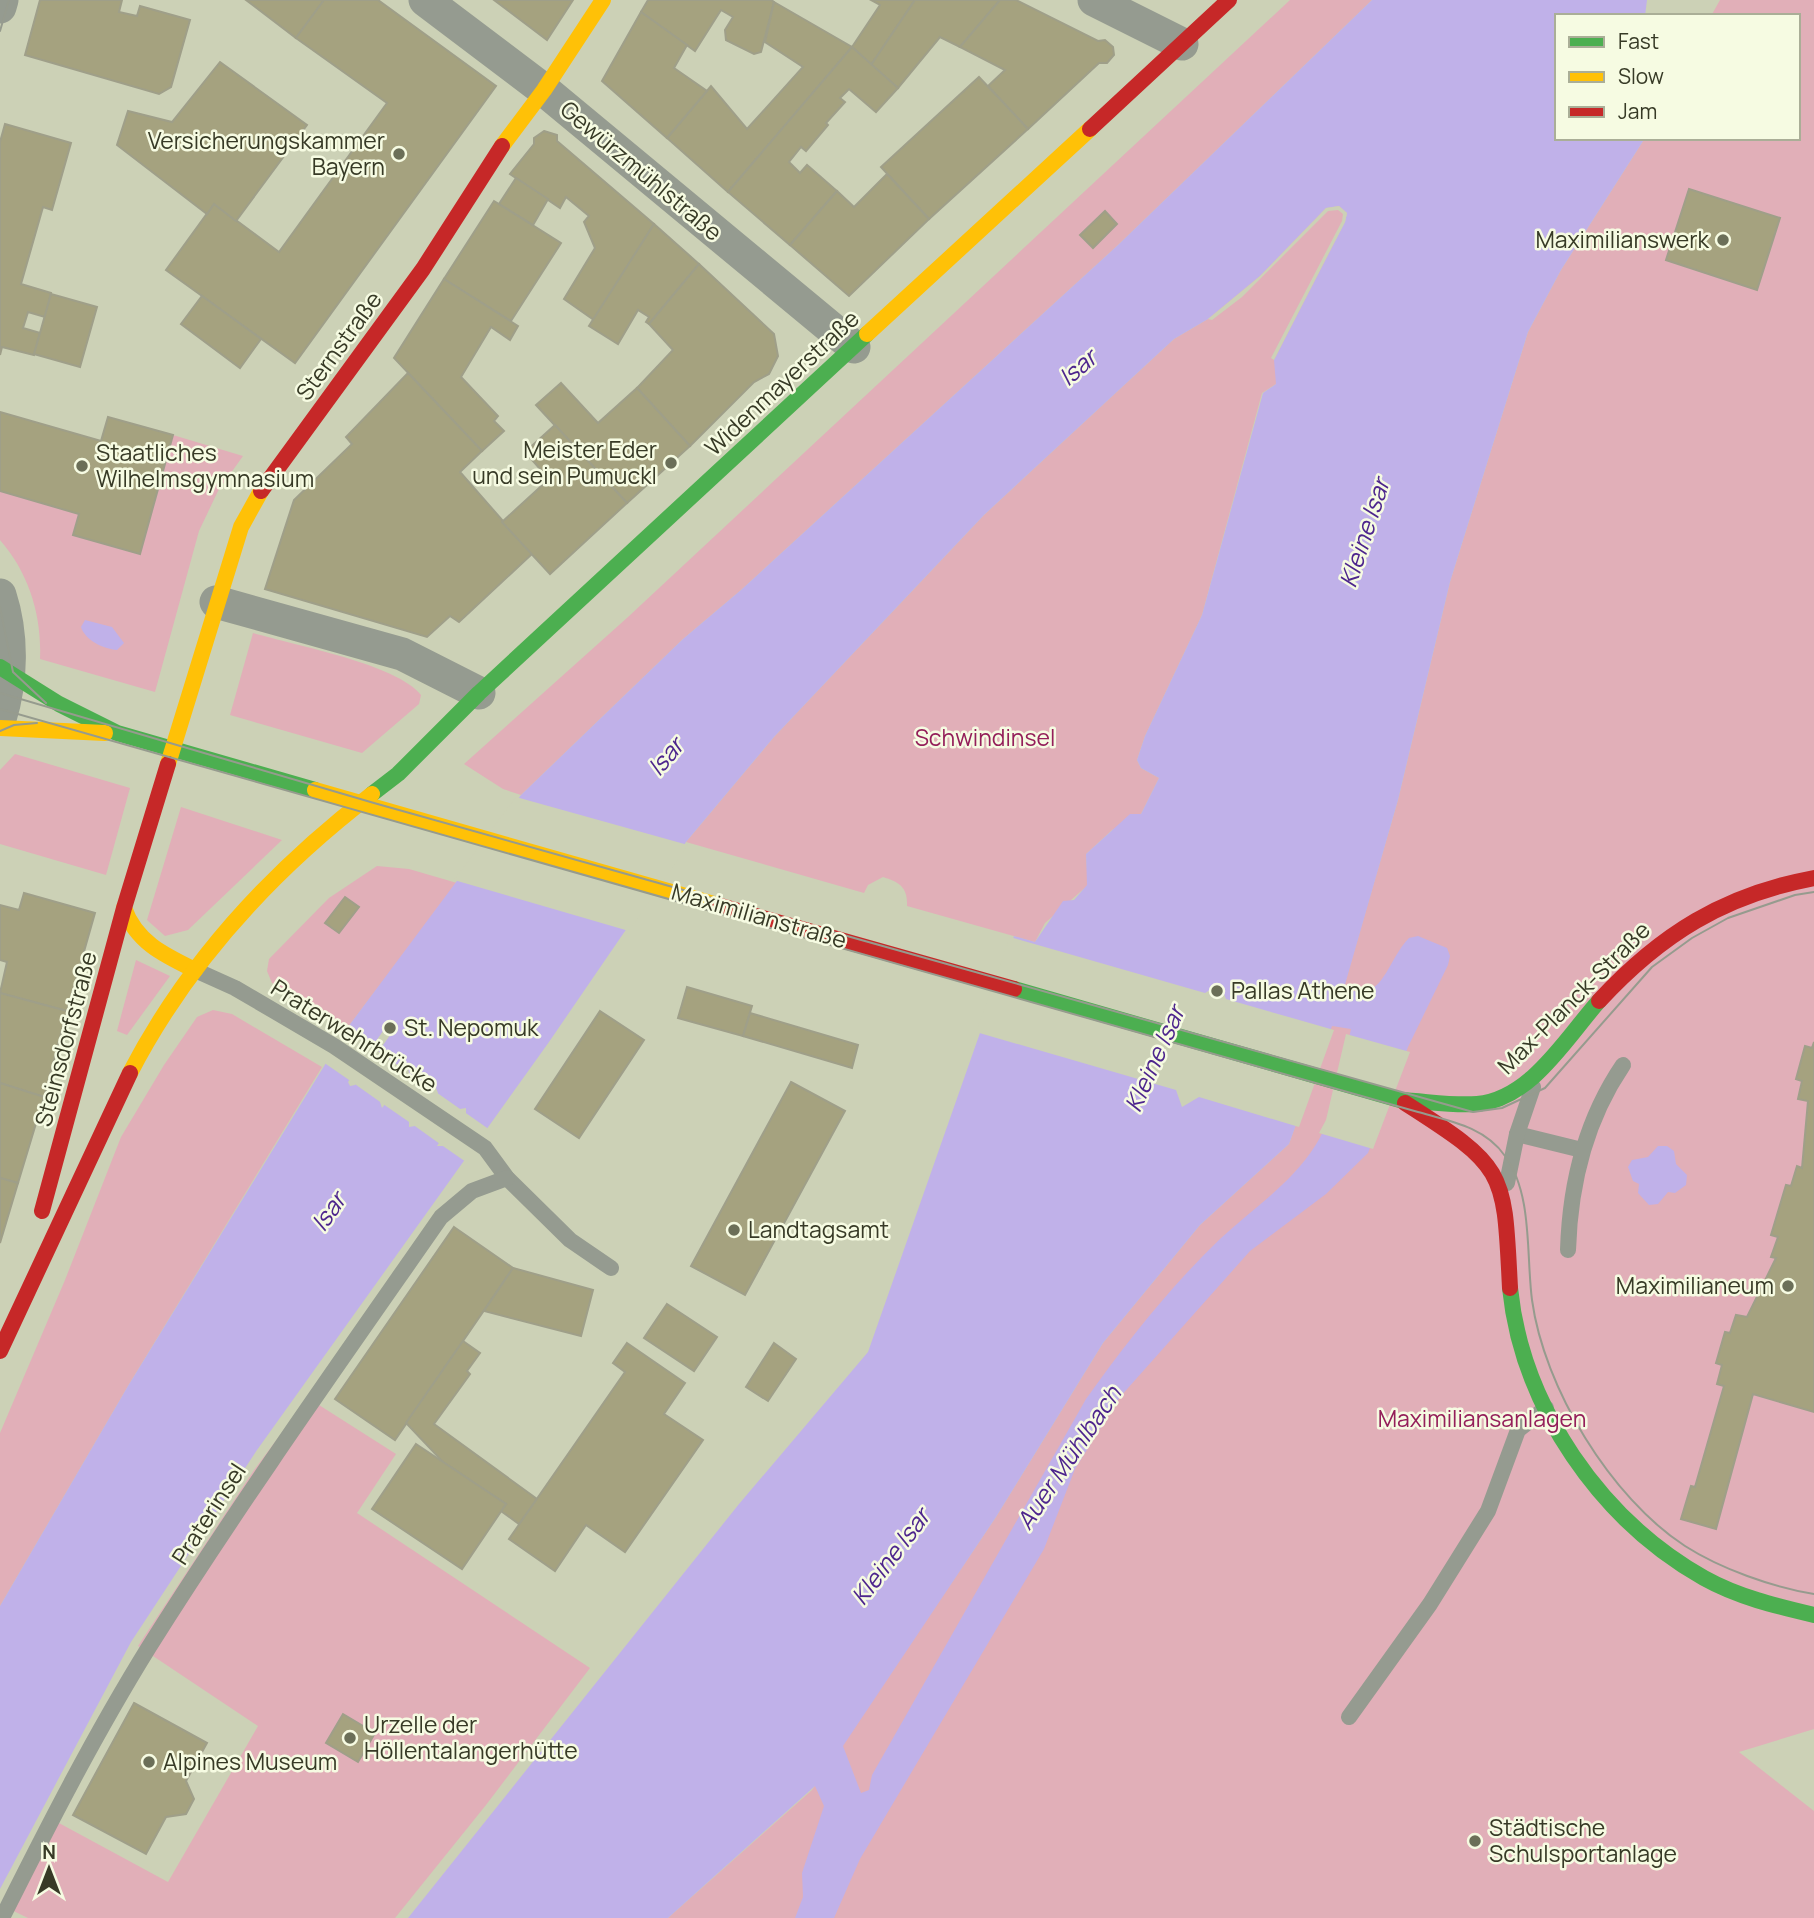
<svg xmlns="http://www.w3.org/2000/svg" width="1814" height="1918" font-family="Manrope,sans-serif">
<rect width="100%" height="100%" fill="#ccd1b6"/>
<g fill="#e1afb8">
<polygon points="1290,0 1372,0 1118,245 741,590 683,639 521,795 503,789 464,764 628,617"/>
<polygon points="1720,0 1814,0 1814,1729 1739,1752 1814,1811 1814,1918 668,1918 812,1790 996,1517 1103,1343 1200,1225 1289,1144 1338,1007 1398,800 1450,582 1528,332 1561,270 1645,138 1798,138 1798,16 1711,16"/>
<path d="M1339 206 1347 213 1276 384 1262 393 1202 615 1145 736 1137 760 1141 768 1159 778 1141 814 1112 830 1086 854 1088 885 1045 923 1035 942 907 906C908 887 899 882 883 877L868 885 864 893 686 842 774 737 984 515 1174 339 1208 319 1326 208Z"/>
<path d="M173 435 243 456 218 491 199 531 155 692 40 659C42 616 29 573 0 540V491L79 514 73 535 139 554Z"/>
<path d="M253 633C293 645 397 664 421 695L419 704 362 753 230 715Z"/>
<polygon points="15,754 130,788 106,875 0,844 0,770"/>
<polygon points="181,807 282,840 188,930 165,936 147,920"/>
<polygon points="377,866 409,869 457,883 348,1027 272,983 267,971 269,959 329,898"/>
<polygon points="136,960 170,976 127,1035 117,1031"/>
<polygon points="213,1010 232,1014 322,1067 128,1386 0,1606 0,1433 65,1280 121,1137 164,1065 197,1017"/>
<polygon points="308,1398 396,1454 357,1513 590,1668 486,1805 395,1918 28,1918 1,1905 46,1816 168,1882 258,1726 138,1646 254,1470"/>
</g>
<g fill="#c0b1e9" fill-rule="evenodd">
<path d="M1372 0H1647L1645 16H1557V138H1645L1561 270 1528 332 1450 582 1398 800 1344 988C1384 1004 1385 963 1409 938L1418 936 1447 948 1450 956 1448 965 1408 1047 1368 1153 1326 1194 1250 1251 1120 1397 1075 1469 1044 1549 860 1859 834 1918H795L803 1897 802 1873 824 1806 815 1786 668 1918H408L739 1504 868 1352 1014 936 1035 942 1063 901 1074 900 1087 885 1086 854 1130 814H1141L1159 778 1141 768 1137 760 1145 736 1202 615 1263 393 1276 384 1274 360 1345 222 1347 213 1339 206 1326 208 1260 276 1208 319 1174 339 984 515 774 737 686 842 549 1042 257 1450 131 1642 0 1889V1606L128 1386 348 1027 521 795 683 639 741 590 1118 245ZM388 1024 393 1023 395 1028 355 1085 350 1086 348 1082ZM1332 1026 1351 1029C1342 1068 1337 1113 1315 1146 1291 1184 1252 1209 1220 1239 1170 1287 1126 1343 1086 1399L872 1775 869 1790 861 1793 843 1746 996 1517 1103 1343 1200 1225 1289 1144ZM408 1067 409 1073 382 1108 380 1102 403 1069ZM436 1088 438 1093 415 1126 409 1127V1122L432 1089ZM466 1108V1113L443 1146H437L460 1109Z"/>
<path d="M85 620 112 627 124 643 117 650C103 649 85 640 81 627Z"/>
<polygon points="1658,1146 1667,1146 1674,1151 1676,1164 1687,1175 1686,1185 1675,1193 1668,1192 1658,1204 1649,1205 1638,1193 1639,1184 1633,1181 1628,1167 1632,1160 1648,1157"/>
</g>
<g fill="#ccd1b6">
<polygon points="1339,206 1347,213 1345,222 1274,360 1271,358 1342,221 1343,214 1338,210 1328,211 1242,297 1212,320 1208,319 1260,276 1326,208"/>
<polygon points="516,797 688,845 629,931 454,880"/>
<polygon points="1010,937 1205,993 1220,984 1226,999 1334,1030 1299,1127 1199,1097 1182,1107 1176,1090 976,1032"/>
<polygon points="388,1024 395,1028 378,1051 406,1071 383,1104 352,1082 391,1026 352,1082 323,1062 346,1029 372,1047"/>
<polygon points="1346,1034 1410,1052 1373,1149 1319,1133 1326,1120"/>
<polygon points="406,1071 490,1130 466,1162 440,1144 463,1111 440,1144 412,1124 435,1091 412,1124 383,1104"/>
</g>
<g fill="#a5a27f" stroke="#9f9f89" stroke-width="2">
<polygon points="40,0 122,0 119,12 137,16 140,6 190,20 171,87 159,94 25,55"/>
<polygon points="246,0 324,0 296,38"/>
<polygon points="324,0 378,0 496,86 295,363 166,270 214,204 279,252 387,103 296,38"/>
<polygon points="494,0 573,0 547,40"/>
<polygon points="648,0 771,0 774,2 761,52 754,54 726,40 725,30 733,17 721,10 695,51 641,12"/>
<polygon points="871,0 915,0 871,65 852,47 880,5"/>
<polygon points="915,0 1000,0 960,47 940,37 898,88 871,65"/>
<polygon points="1000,0 1016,0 1098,41 1105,40 1113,47 1114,55 1107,63 1099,63 1028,129 988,86 1005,70 960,47"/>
<polygon points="774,2 852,47 728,192 667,138 711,86 747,129 803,67 765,42"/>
<polygon points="641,12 687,45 674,68 707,91 667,138 602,81"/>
<polygon points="852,47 898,88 876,112 849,89 840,98 845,102 826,123 828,125 806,151 801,147 789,162 800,173 807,165 837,191 790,245 728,192"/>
<polygon points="220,62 307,125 236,221 214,204 207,214 117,145 128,111 172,122"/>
<polygon points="979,77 1028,129 929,219 881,167"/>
<polygon points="5,124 71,143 52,210 43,207 21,284 51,293 45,317 28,312 23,328 40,333 34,355 2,347 0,355 0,142"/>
<polygon points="544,131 557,135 557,141 654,224 594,320 564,299 595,248 584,222 589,216 566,197 560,208 510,174 534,144 534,138"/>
<polygon points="887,174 929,219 849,296 790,245 837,191 854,207"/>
<polygon points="516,178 548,199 533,225 499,204"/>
<polygon points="1689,189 1780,218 1757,290 1666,260"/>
<polygon points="494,201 561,243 511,321 444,279"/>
<polygon points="1105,211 1117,224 1093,248 1080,235"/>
<polygon points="654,224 699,264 649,324 646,322 649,317 638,310 618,344 589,326"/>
<polygon points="699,264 774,334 778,356 769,374 754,382 690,446 637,388 673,350 649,324"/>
<polygon points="444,279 518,326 510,340 491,327 461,377 498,416 494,421 504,431 482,451 394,358"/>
<polygon points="51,294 97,307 80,367 34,354"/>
<polygon points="202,296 261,339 240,368 181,324"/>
<polygon points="408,373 482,451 460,472 532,554 459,622 450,616 427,637 265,589 294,500 352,444 346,437"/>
<polygon points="561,383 598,423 637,388 690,446 627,503 536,405"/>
<polygon points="0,412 101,441 108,417 173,435 140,554 73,535 79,514 0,491"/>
<polygon points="555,425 627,503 550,574 502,522 549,479 525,452"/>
<polygon points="24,893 95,913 67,1011 0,993 7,962 0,960 0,905 19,910"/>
<polygon points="345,897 359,907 339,933 325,923"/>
<polygon points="687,987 752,1006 743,1036 678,1018"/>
<polygon points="0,993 67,1011 44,1097 0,1083"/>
<polygon points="600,1011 644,1040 579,1138 535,1109"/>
<polygon points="750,1013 858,1045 852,1068 743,1036"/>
<polygon points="1814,1042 1814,1412 1753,1394 1716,1529 1681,1519 1691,1486 1695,1487 1724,1386 1717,1384 1722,1365 1716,1363 1725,1332 1730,1333 1736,1315 1747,1317 1776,1258 1771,1257 1778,1237 1771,1235 1786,1185 1791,1186 1797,1166 1802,1168 1808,1101 1798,1099 1802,1081 1796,1079 1805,1046 1812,1048"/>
<polygon points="791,1082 845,1111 745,1295 691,1266"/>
<polygon points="0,1083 44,1097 18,1183 0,1178"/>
<polygon points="0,1178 18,1183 0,1243"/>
<polygon points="454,1227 513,1268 395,1440 335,1399"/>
<polygon points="513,1268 593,1290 581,1336 484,1311"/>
<polygon points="667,1304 717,1337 694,1371 644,1338"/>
<polygon points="463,1341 480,1353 467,1371 470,1374 434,1424 537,1499 519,1524 501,1511 506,1504 443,1462 406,1423"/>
<polygon points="627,1343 685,1383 664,1414 703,1440 625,1552 586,1525 555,1571 509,1539 625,1372 613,1363"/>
<polygon points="774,1343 796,1359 768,1401 746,1387"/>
<polygon points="416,1444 506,1504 462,1569 372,1509"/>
<polygon points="134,1703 207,1743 186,1781 194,1799 186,1814 166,1817 146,1854 73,1815"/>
<polygon points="343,1714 375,1733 358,1762 326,1743"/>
</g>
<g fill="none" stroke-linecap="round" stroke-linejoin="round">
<g stroke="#959b90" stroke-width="16">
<polyline points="195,970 235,988 334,1046 485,1148 507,1178 570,1240 611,1268"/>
<polyline points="1517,1134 1582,1150"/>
<polyline points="1507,1183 1517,1134 1533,1087"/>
<path d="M1568 1250C1570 1183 1585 1121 1623 1065"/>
<polyline points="1349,1717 1430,1604 1488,1511 1518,1430 1546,1408"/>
<path d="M2 1918C48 1826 95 1734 149 1647 241 1501 342 1359 441 1217L472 1191 507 1178"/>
</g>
<g stroke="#959b90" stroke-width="33">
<polyline points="425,0 544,90 854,347"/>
<polyline points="1094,0 1182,44"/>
<polyline points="0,7 2,0"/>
<path d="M0 595C13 635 12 680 0 719"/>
<polyline points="216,602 402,654 479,693"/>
</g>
<g stroke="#4caf50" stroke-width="16">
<polyline points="0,667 59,704 117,733 315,790"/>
<polyline points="372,794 398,774 479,693 867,334"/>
<path d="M1014 989 1400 1100C1425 1101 1451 1106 1477 1104 1531 1099 1566 1038 1599 1001"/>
<path d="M1510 1288C1522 1407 1601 1520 1704 1578 1738 1597 1776 1606 1814 1615"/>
</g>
<g stroke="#ffc107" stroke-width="16">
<polyline points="502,146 544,90 603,0"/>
<polyline points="867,334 1090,129"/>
<polyline points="0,728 105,733"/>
<polyline points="168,764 241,527 261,491"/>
<polyline points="315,790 717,905"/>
<path d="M124 908C136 942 164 955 195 970"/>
<path d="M130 1073C188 961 273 870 372 794"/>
</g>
<g stroke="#c62828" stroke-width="16">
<polyline points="1090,129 1229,0"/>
<polyline points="261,491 423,269 502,146"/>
<polyline points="717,905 1014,989"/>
<path d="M1599 1001C1661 934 1724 895 1814 878"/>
<path d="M1405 1103C1507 1168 1504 1170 1510 1288"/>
<polyline points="42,1211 124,908 168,764"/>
<polyline points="0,1351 130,1073"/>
</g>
<g stroke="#969b8e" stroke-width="2">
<polyline points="0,31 9,0"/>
<polyline points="0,607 13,672 46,703"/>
<polyline points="0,693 374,803 1473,1112 1502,1108 1545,1088 1652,967 1692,938 1728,918 1795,895 1814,892"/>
<path d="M0 709 1418 1112C1450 1121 1485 1127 1505 1156 1533 1194 1526 1255 1532 1300 1544 1388 1611 1498 1685 1546 1721 1569 1772 1587 1814 1594"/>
<polyline points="0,731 14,725 37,723"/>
</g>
</g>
<g fill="#6b6f58" stroke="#f6fbe2" stroke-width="2.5">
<circle cx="399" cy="154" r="7"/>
<circle cx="1723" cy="240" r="7"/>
<circle cx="671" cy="463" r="7"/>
<circle cx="82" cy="466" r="7"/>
<circle cx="1217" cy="991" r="7"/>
<circle cx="390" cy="1028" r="7"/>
<circle cx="734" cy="1230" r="7"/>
<circle cx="1788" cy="1286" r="7"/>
<circle cx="350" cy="1738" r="7"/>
<circle cx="149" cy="1762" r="7"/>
<circle cx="1475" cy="1841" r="7"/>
</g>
<g text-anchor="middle" stroke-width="5" stroke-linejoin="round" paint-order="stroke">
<g font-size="23" fill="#373a26" stroke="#f6fbe2" text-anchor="start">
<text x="385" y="149" text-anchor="end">Versicherungskammer<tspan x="385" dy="26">Bayern</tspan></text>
<text x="1709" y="248" text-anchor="end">Maximilianswerk</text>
<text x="657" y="458" text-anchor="end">Meister Eder<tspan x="657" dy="26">und sein Pumuckl</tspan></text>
<text x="96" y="461">Staatliches<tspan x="96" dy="26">Wilhelmsgymnasium</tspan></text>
<text x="1231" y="999">Pallas Athene</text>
<text x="404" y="1036">St. Nepomuk</text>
<text x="748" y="1238">Landtagsamt</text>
<text x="1774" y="1294" text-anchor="end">Maximilianeum</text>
<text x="364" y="1733">Urzelle der<tspan x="364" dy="26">Höllentalangerhütte</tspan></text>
<text x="163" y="1770">Alpines Museum</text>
<text x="1489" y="1836">Städtische<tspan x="1489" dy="26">Schulsportanlage</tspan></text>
</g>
<g font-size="23" fill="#373a26" stroke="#f6fbe2">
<text transform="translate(641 171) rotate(40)" y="8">Gewürzmühlstraße</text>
<text transform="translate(339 346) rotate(-54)" y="8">Sternstraße</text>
<text transform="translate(782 383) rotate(-43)" y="8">Widenmayerstraße</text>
<text transform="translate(759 916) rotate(16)" y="8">Maximilianstraße</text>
<text transform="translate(1574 998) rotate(-45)" y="8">Max-Planck-Straße</text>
<text transform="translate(354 1036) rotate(32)" y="8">Praterwehrbrücke</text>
<text transform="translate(66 1039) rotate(-75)" y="8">Steinsdorfstraße</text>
<text transform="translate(209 1514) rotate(-57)" y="8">Praterinsel</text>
</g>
<g font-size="23" fill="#941f5a" stroke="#f6fbe2">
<text x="985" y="746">Schwindinsel</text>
<text x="1482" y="1427">Maximiliansanlagen</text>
</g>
<g font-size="24" font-style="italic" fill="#4d258d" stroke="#f6fbe2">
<text transform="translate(1078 368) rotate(-41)" y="8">Isar</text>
<text transform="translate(1365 533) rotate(-72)" y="8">Kleine Isar</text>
<text transform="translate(666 757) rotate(-50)" y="8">Isar</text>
<text transform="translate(1155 1059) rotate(-66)" y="8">Kleine Isar</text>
<text transform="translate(329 1212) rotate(-55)" y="8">Isar</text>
<text transform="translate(1069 1458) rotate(-56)" y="8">Auer Mühlbach</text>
<text transform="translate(891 1557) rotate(-53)" y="8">Kleine Isar</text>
</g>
</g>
<rect x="1555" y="14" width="245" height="126" fill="#f6fbe2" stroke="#aaae97" stroke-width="2"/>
<rect x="1569" y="37" width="35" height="10" fill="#4caf50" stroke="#aaae97" stroke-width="2"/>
<text x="1618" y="49" font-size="21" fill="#373a26">Fast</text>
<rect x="1569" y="72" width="35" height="10" fill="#ffc107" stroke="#aaae97" stroke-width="2"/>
<text x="1618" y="84" font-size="21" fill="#373a26">Slow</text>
<rect x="1569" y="107" width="35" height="10" fill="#c62828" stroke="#aaae97" stroke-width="2"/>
<text x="1618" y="119" font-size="21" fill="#373a26">Jam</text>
<g transform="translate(49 1869)" stroke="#f6fbe2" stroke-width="5" paint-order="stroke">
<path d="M0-5L12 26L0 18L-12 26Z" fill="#373a26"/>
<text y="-10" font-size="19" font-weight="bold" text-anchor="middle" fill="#373a26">N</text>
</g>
</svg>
